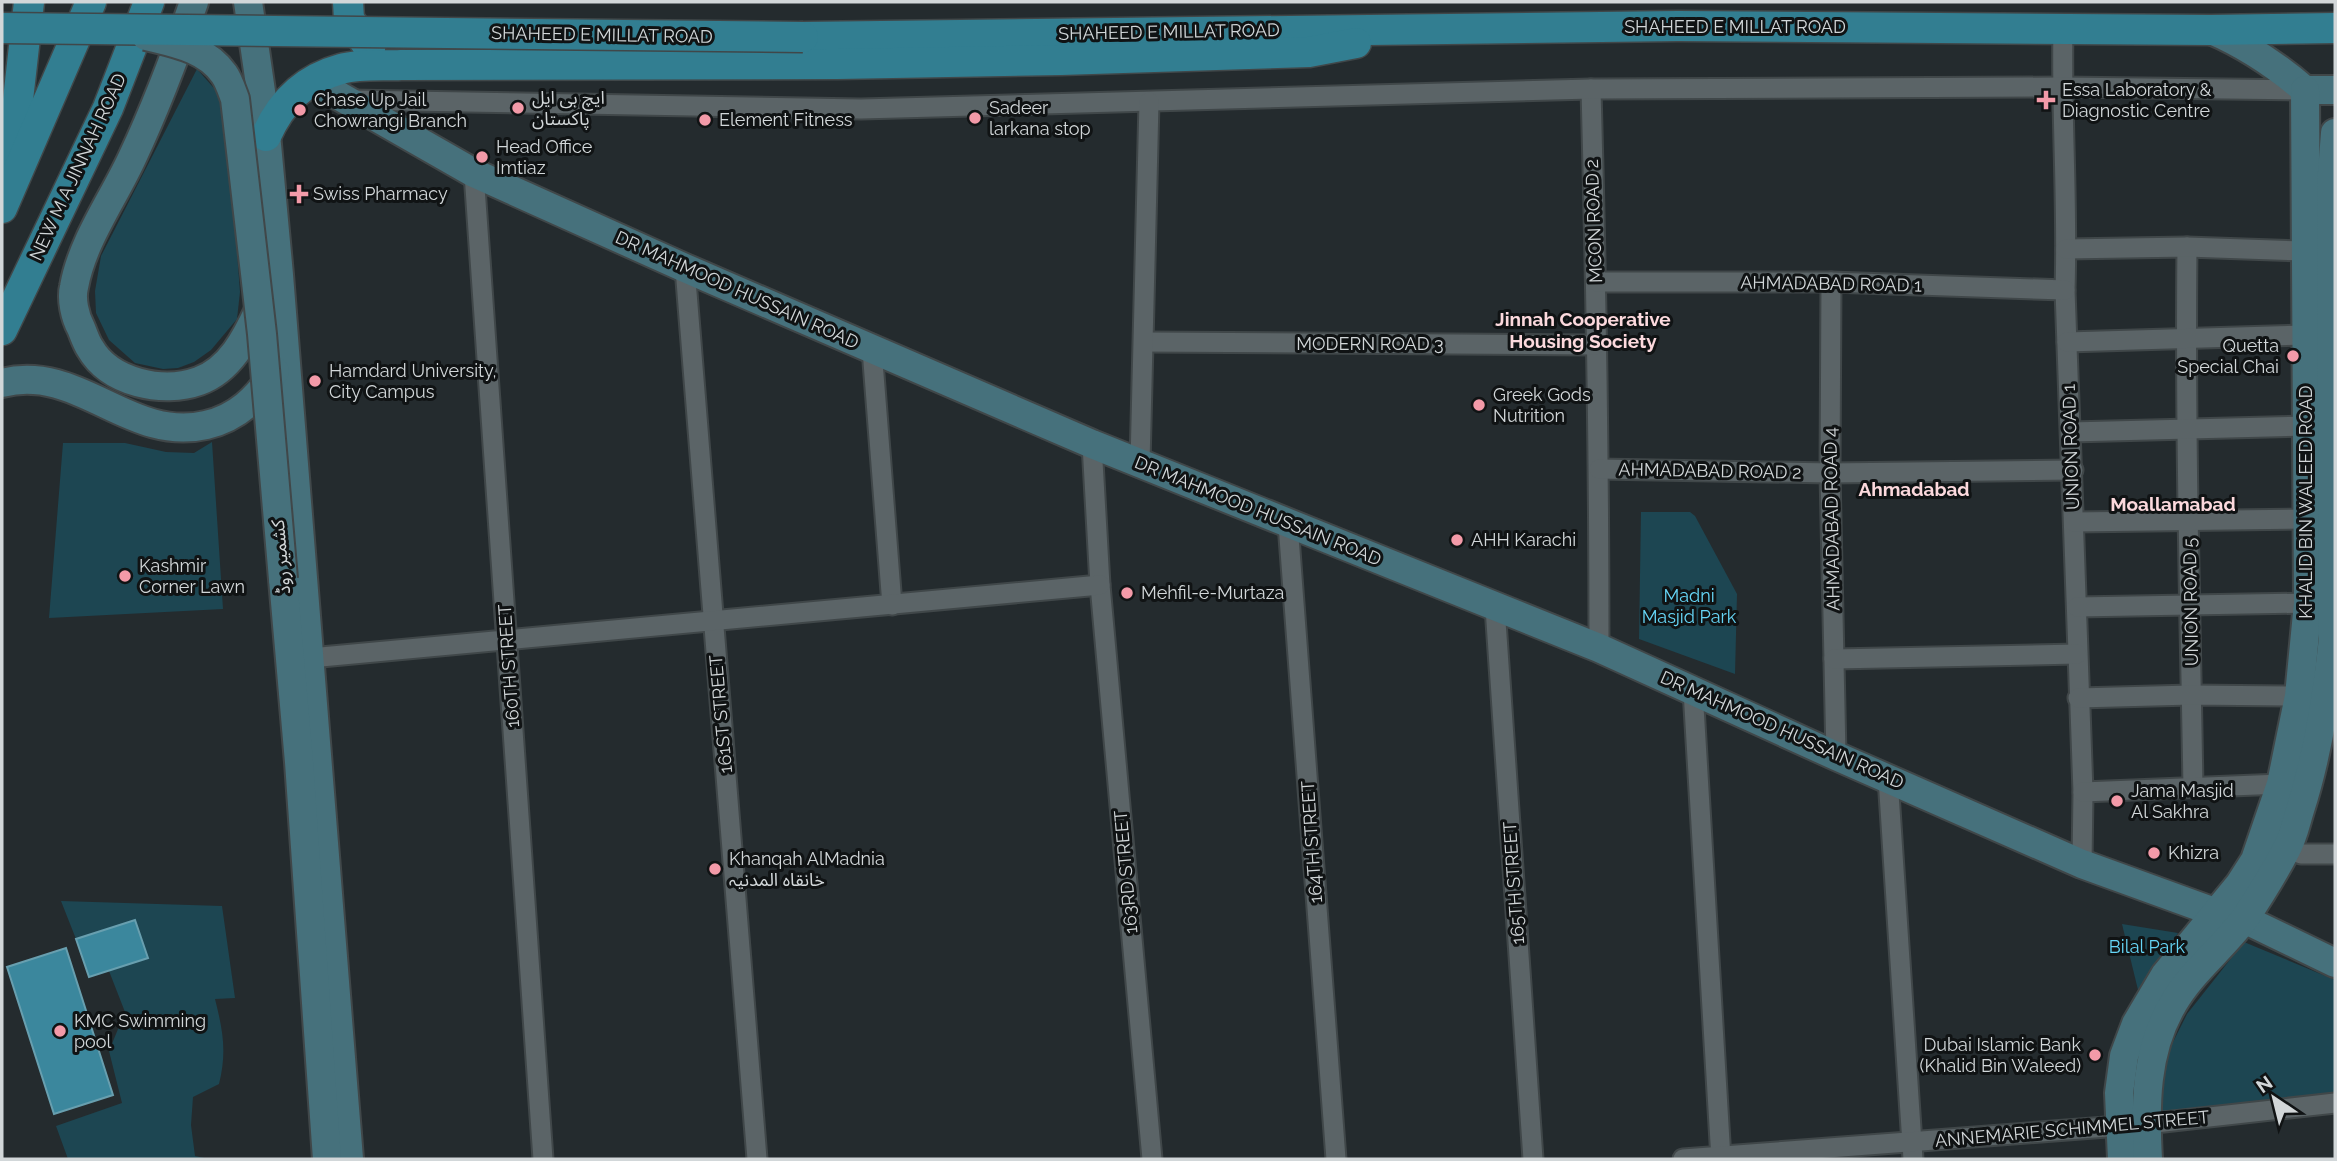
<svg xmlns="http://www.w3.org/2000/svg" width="2337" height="1161" font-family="Raleway,'Noto Sans Arabic',sans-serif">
<rect width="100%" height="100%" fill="#242b2e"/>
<g fill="#1d4652">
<polygon points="197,69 220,95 228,132 240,292 237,319 211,350 194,362 178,368 163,369 135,363 109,340 96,313 95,291 101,256"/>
<polygon points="212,442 223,609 49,618 63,443 125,443 166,452 194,453"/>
<polygon points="1641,512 1690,512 1695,516 1737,594 1735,674 1639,639"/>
<path d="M61 901 222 906 235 998 215 999C223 1031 227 1052 219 1084L193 1097 191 1125 195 1156 209 1159H68L56 1126 122 1103 109 1051 125 1012 109 971 139 961 135 920 76 939Z"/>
<polygon points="2122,924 2178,933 2139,994"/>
<polygon points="2244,942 2335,980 2335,1103 2158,1124 2157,1088 2172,1044 2187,1014"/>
</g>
<g fill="#3b879d" stroke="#689faf" stroke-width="2">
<polygon points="135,920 148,958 89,977 76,939"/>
<polygon points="66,948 113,1095 54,1114 7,967"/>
</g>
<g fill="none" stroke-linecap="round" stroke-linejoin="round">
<g stroke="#404749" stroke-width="23">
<g id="street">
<path d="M2063 29C2061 116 2068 203 2065 290L2083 792 2082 864"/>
<path d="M1591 89C1596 275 1599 462 1599 648"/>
<polyline points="350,100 861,109 1591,89 2062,87 2305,90"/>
<polyline points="474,173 543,1159"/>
<path d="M2187 247C2185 427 2190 608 2193 788"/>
<polyline points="2066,249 2187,247 2304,251"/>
<polyline points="685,268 757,1159"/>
<polyline points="1597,282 1831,282 2065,290"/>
<polyline points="1831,282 1830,473 1836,756"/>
<polyline points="1144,342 1595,345"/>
<polyline points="2067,342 2305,335"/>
<polyline points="872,349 892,605"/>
<polyline points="2071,432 2307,426"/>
<polyline points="1092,444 1100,585 1152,1159"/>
<polyline points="1140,463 1149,102"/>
<polyline points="1599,469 1830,473 2073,470"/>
<polyline points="2074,522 2307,519"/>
<polyline points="1288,524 1336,1159"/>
<polyline points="1495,607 1533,1159"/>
<polyline points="2077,607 2308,603"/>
<polyline points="310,658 1100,585"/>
<polyline points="1834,659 2077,654"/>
<polyline points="1693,690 1721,1159"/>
<polyline points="2078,698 2191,695 2299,696"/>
<polyline points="1888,778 1913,1159"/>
<polyline points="2083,792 2281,784"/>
<polyline points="2288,849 2301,854 2335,854"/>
<polyline points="1683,1159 2146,1124 2335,1103"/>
</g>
</g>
<g stroke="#404749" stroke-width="32">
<g id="secondary">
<path d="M194 2C176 54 157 105 133 156 114 198 82 241 74 287 71 299 75 317 81 328 84 335 86 342 90 348 110 383 163 394 199 381 230 370 246 338 259 310"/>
<polyline points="248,2 264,112 279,275 349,1159"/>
<path d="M2211 30C2246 45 2276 65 2305 90"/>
<polyline points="313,81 474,173 685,268 1092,444 1599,648 1836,756 2082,864 2217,913"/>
<polyline points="2305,90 2335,90"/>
<path d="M2 383C79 363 129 443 206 425 237 418 258 398 275 371"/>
<polyline points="283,579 299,762 327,1159"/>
<polyline points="2244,919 2335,963"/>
<polyline points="2122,1159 2119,1093 2124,1056 2136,1024 2165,975 2239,885 2255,860 2281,784 2299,696 2308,603 2305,90"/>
<path d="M2148 1159C2145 1106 2145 1051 2173 1004 2191 972 2223 948 2245 918 2259 897 2274 873 2286 850 2293 838 2296 823 2300 810 2318 754 2327 696 2333 638L2331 185 2335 133"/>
</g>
</g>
<g stroke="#404749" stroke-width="33">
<g id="primary">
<polyline points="348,2 349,19 370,49"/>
<polyline points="803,37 1678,26 2211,30 2335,28"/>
<path d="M266 136C281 102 304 79 341 69 359 64 382 66 401 65L838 64 1061 60 1309 52 1356 43"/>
<polyline points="11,162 29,2"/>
<polyline points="2,208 91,2"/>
<polyline points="2,330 108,108 149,2"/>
</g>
</g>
<use href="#street" stroke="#5b6467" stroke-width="19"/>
<use href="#secondary" stroke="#46717c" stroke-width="28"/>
<use href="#primary" stroke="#327e91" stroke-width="30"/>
<g stroke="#404749" stroke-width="32" stroke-linecap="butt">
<path id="secondary-bridge" d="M146 36C174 43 206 48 224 74 229 81 232 91 235 99L262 334 283 579"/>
</g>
<g stroke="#404749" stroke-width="33" stroke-linecap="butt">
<polyline id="primary-bridge" points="2,28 803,37"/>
</g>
<use href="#secondary-bridge" stroke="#46717c" stroke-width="28"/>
<use href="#primary-bridge" stroke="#327e91" stroke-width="30"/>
</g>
<g fill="#f39aa8" stroke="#101314" stroke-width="2.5">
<path d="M2042.5 89.5h7v7h7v7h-7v7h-7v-7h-7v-7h7z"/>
<circle cx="518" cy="108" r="7"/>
<circle cx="300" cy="110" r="7"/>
<circle cx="975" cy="118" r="7"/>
<circle cx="705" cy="120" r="7"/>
<circle cx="482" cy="157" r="7"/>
<path d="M295.5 183.5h7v7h7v7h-7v7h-7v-7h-7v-7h7z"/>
<circle cx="2293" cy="356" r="7"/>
<circle cx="315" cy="381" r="7"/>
<circle cx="1479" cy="405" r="7"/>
<circle cx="1457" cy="540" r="7"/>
<circle cx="125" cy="576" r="7"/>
<circle cx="1127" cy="593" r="7"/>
<circle cx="2117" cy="801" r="7"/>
<circle cx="2154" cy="853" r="7"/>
<circle cx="715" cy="869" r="7"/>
<circle cx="60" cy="1031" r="7"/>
<circle cx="2095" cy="1055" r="7"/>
</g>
<g text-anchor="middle" stroke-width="6" stroke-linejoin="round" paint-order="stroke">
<g font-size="18" fill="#d2d7d9" stroke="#101314">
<text x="1735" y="33">SHAHEED E MILLAT ROAD</text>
<text transform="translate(1169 32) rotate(-1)" y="6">SHAHEED E MILLAT ROAD</text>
<text transform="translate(602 35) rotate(1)" y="6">SHAHEED E MILLAT ROAD</text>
<text transform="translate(78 167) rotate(-65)" y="6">NEW M A JINNAH ROAD</text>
<text transform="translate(1594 221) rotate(-92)" y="6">MCON ROAD 2</text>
<text transform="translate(1831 284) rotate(1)" y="6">AHMADABAD ROAD 1</text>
<text transform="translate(737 290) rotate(24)" y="6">DR MAHMOOD HUSSAIN ROAD</text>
<text x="1370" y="350">MODERN ROAD 3</text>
<text transform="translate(2071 447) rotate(-92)" y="6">UNION ROAD 1</text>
<text transform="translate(1710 471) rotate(1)" y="6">AHMADABAD ROAD 2</text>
<text transform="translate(2306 502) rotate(-90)" y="6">KHALID BIN WALEED ROAD</text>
<text transform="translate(1258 511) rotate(22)" y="6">DR MAHMOOD HUSSAIN ROAD</text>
<text transform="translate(1832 519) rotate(-91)" y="6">AHMADABAD ROAD 4</text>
<text transform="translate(281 557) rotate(-95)" y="6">کشمیر روڈ</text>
<text transform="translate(2191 602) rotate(-91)" y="6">UNION ROAD 5</text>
<text transform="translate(509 666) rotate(-94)" y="6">160TH STREET</text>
<text transform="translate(721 714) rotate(-95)" y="6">161ST STREET</text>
<text transform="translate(1782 730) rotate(24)" y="6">DR MAHMOOD HUSSAIN ROAD</text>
<text transform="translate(1312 842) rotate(-94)" y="6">164TH STREET</text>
<text transform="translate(1126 872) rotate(-95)" y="6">163RD STREET</text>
<text transform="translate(1514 883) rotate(-94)" y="6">165TH STREET</text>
<text transform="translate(2072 1129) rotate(-5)" y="6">ANNEMARIE SCHIMMEL STREET</text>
</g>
<g font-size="18" fill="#d2d7d9" stroke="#101314" text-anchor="start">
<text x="2062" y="96">Essa Laboratory &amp;<tspan x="2062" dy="21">Diagnostic Centre</tspan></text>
<text x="532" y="104">ایچ بی ایل<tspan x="532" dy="21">پاکستان</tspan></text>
<text x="314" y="106">Chase Up Jail<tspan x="314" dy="21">Chowrangi Branch</tspan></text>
<text x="989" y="114">Sadeer<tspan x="989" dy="21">larkana stop</tspan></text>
<text x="719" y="126">Element Fitness</text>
<text x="496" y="153">Head Office<tspan x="496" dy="21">Imtiaz</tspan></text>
<text x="313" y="200">Swiss Pharmacy</text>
<text x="2279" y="352" text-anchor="end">Quetta<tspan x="2279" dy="21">Special Chai</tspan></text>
<text x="329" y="377">Hamdard University,<tspan x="329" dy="21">City Campus</tspan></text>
<text x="1493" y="401">Greek Gods<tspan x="1493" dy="21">Nutrition</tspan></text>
<text x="1471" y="546">AHH Karachi</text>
<text x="139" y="572">Kashmir<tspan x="139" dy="21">Corner Lawn</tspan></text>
<text x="1141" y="599">Mehfil-e-Murtaza</text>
<text x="2131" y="797">Jama Masjid<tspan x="2131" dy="21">Al Sakhra</tspan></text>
<text x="2168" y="859">Khizra</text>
<text x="729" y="865">Khanqah AlMadnia<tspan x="729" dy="21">خانقاہ المدنیہ</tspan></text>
<text x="74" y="1027">KMC Swimming<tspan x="74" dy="21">pool</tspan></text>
<text x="2081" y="1051" text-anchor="end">Dubai Islamic Bank<tspan x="2081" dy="21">(Khalid Bin Waleed)</tspan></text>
</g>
<g font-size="18" fill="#66d6f7" stroke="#101314">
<text x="1689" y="602">Madni<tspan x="1689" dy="21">Masjid Park</tspan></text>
<text x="2147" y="953">Bilal Park</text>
</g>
<g font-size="19" font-weight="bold" fill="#fcd9dd" stroke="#101314">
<text x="1583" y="326">Jinnah Cooperative<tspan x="1583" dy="22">Housing Society</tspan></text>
<text x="1914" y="496">Ahmadabad</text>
<text x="2173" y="511">Moallamabad</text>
</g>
</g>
<rect width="2337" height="1161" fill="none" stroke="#d2d7d9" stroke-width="7"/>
<g transform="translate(2274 1098) rotate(325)" stroke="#101314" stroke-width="5" paint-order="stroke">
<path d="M0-5L12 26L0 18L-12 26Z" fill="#d2d7d9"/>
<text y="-10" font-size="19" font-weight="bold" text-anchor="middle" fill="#d2d7d9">N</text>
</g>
</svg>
